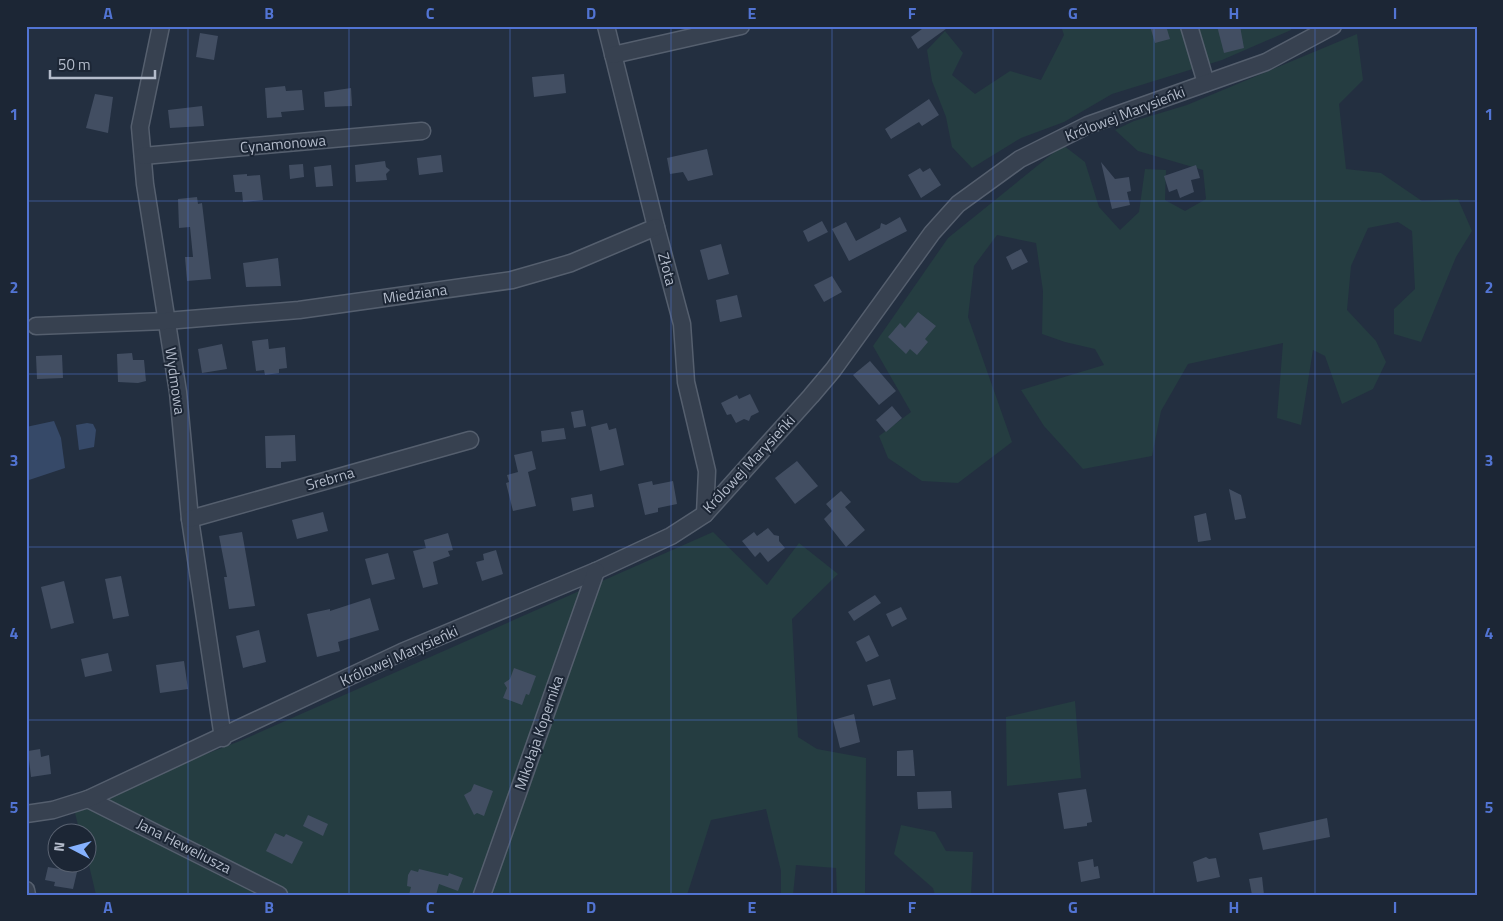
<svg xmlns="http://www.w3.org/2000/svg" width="1503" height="921" font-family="'Titillium Web',sans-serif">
<rect width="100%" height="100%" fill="#232f40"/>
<g fill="#253d41">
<polygon points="1061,26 1291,26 1291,30 1222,60 1112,94 1064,122 1021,138 972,168 952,147 946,117 932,81 927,50 945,31 963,53 952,75 975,94 1010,71 1041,80 1064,35"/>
<polygon points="1357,34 1363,80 1339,104 1346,169 1381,173 1422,201 1458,199 1472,231 1456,257 1421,342 1394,334 1394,309 1415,289 1412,231 1398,222 1368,228 1351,266 1347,310 1376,341 1386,362 1373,389 1342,404 1325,356 1313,350 1301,425 1277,418 1283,343 1188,364 1161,411 1152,456 1083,469 1044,426 1021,390 1104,365 1095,349 1065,342 1042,334 1043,291 1036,243 997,235 974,266 968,317 1012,442 958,483 922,481 888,458 879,436 911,412 873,346 948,238 1063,145 1085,162 1099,207 1120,230 1139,212 1145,169 1166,170 1165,200 1185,211 1206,199 1203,170 1138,151 1115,130 1134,121 1187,105"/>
<polygon points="713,532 767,585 799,543 838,574 792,619 798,737 817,749 866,758 865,895 837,895 836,868 796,865 793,895 781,895 781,871 766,809 711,820 687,895 96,895 88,861 88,834 80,833 73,805 240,741"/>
<polygon points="1075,701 1081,778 1007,786 1006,717"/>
<polygon points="901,825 935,832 946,851 973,852 971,895 935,895 933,888 894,854"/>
</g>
<g fill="#364968">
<polygon points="54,421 61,438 65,468 29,480 26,475 26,427"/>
<polygon points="87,423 93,424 96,430 94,447 79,450 76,425"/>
</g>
<g fill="#424e62">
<polygon points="926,26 950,26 918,49 911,37"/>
<polygon points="1150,26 1166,26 1170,39 1155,43"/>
<polygon points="1217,26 1240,26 1244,48 1224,53"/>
<polygon points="200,33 218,36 214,60 196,57"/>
<polygon points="564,74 566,93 534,97 532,77"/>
<polygon points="285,86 286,91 302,90 304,110 281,112 282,117 267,118 265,88"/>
<polygon points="351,88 352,106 325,107 324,92"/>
<polygon points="95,94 113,97 108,133 86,128"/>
<polygon points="929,99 939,115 922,126 919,122 891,139 885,129"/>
<polygon points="202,106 204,126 170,128 168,110"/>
<polygon points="707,149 713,175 688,181 683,172 670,174 667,158"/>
<polygon points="441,155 443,172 419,175 417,158"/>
<polygon points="385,161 386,167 390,170 386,174 387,180 356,182 355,165"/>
<polygon points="1101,162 1115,179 1129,177 1131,191 1127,192 1130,205 1112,209"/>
<polygon points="303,164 304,177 290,179 289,165"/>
<polygon points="331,165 333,186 316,187 314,167"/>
<polygon points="1196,165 1200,178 1191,180 1194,192 1180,198 1177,189 1169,192 1164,176"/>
<polygon points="920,168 923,172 930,168 941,185 921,198 908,175"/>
<polygon points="247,174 247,176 260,175 263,200 243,202 242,192 235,192 233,175"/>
<polygon points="197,197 198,204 202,203 211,279 187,281 185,257 193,257 190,227 179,228 178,199"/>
<polygon points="900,217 907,231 849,261 832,229 846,222 856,241 880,228 881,223 886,225"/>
<polygon points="822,221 828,232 808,242 803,231"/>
<polygon points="721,244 729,274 708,280 700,250"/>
<polygon points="1021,249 1028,262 1012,270 1006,257"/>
<polygon points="278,258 281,286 246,287 243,263"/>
<polygon points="832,276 842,292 824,302 814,285"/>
<polygon points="737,295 742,317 720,322 716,300"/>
<polygon points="918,312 936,326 925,339 928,342 917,355 910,349 906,354 888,337 900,323 905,328"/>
<polygon points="268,339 269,349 285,347 287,368 279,369 279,373 265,375 264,370 256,371 252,341"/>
<polygon points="222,344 227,369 202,373 198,349"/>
<polygon points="132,353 133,360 144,360 146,381 138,383 118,382 117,354"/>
<polygon points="62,355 63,378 37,379 36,356"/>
<polygon points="870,361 896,391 879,405 853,375"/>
<polygon points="750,394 759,412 751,416 749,421 744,419 736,423 731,414 727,415 721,403 737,395 739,399"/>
<polygon points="892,406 902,418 886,432 876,420"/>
<polygon points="583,410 586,426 574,428 571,412"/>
<polygon points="607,423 609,430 616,428 624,465 600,471 591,427"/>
<polygon points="564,428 566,439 542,442 541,431"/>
<polygon points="295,435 296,461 281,462 281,468 266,468 265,436"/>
<polygon points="532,451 536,469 528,472 536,506 513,511 506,483 509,482 507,475 518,472 514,455"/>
<polygon points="797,461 818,486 795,504 775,478"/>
<polygon points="652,481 653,485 673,481 677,504 658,508 658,512 645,515 638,484"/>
<polygon points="1229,489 1241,495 1246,518 1235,520"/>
<polygon points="841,491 851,502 845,507 865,530 846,547 824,519 832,511 826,504"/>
<polygon points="592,494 594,507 573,511 571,498"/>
<polygon points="323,512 328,531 297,539 292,520"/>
<polygon points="1206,513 1211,540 1198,542 1194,516"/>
<polygon points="768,528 774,535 779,536 779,541 785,548 768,562 760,552 755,557 742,541 754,532 757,536"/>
<polygon points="242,532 255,606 229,609 224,577 227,577 219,536"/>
<polygon points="448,533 453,550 448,551 450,556 433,562 438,584 423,588 413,551 426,548 424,540"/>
<polygon points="496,550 503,574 482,581 476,562 484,560 483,554"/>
<polygon points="388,553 395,579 372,585 365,559"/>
<polygon points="121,576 129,616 113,619 105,579"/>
<polygon points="64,581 74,623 51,629 41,587"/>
<polygon points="875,595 881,603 854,621 848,612"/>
<polygon points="370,598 379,630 338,642 340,651 317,657 307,614 330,609 330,611"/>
<polygon points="901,607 907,619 892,627 886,614"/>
<polygon points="259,630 266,662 243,668 236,636"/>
<polygon points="869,635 879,656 866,662 856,642"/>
<polygon points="108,653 112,671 85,677 81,659"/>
<polygon points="184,661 188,689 160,693 156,665"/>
<polygon points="514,668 536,676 529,695 526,694 522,705 503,698 507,688 504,683 510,679"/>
<polygon points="890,679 896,699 873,706 867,685"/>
<polygon points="854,714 860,742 840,748 833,720"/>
<polygon points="40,749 41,757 49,755 51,774 31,777 28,751"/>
<polygon points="913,750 915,776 897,776 897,751"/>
<polygon points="474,784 493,791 484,816 477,813 474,815 464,795 471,791"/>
<polygon points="1086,789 1092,822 1087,823 1087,826 1064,829 1058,793"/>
<polygon points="951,791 952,808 918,809 917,792"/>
<polygon points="308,815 328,824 323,836 303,826"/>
<polygon points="1327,818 1330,837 1263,850 1259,833"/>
<polygon points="275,833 284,837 286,834 303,842 292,864 266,851"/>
<polygon points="1206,857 1209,859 1216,858 1220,877 1197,882 1193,862"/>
<polygon points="1093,859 1094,867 1098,866 1100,878 1081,882 1078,862"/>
<polygon points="48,867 77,872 73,889 54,886 55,882 45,880"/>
<polygon points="419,869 448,876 449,873 463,878 458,891 439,884 436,895 409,895 411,887 407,886 408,875 411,870 418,872"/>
<polygon points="1262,877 1264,895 1252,895 1249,879"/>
</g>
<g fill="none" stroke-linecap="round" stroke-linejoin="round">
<g stroke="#555f6e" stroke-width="19">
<g id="minor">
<polyline points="161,26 140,127 145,184 178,392 190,519 223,738"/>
<polyline points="606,26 656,227 682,324 686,382 707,471 705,514"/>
<polyline points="1189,26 1206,83"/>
<polyline points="613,55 741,26"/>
<polyline points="143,156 422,131"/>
<polyline points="36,326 166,321 299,310 512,280 571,263 656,227"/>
<polyline points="190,519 470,440"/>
<polyline points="88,799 279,895"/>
<polyline points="26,814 53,810 88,799 402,652 596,571 671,536 705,514 811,396 833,370 932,233 958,204 1020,159 1088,125 1266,62 1333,26"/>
<polyline points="26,890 27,895"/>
<polyline points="482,895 596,571"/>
</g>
</g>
<use href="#minor" stroke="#374150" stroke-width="16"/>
</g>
<path fill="none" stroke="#5274d3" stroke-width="1" stroke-opacity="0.55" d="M188 26V895M349 26V895M510 26V895M671 26V895M832 26V895M993 26V895M1154 26V895M1315 26V895M26 201H1477M26 374H1477M26 547H1477M26 720H1477"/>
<g text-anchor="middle" stroke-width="4" stroke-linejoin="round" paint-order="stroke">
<g font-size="15" fill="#b4bccb" stroke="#1c2635">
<text transform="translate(1125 114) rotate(-21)" y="5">Królowej Marysieńki</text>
<text transform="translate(283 144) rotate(-5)" y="5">Cynamonowa</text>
<text transform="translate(667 269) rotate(75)" y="5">Złota</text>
<text transform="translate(415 294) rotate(-8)" y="5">Miedziana</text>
<text transform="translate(175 381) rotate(82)" y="5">Wydmowa</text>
<text transform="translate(749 464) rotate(-47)" y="5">Królowej Marysieńki</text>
<text transform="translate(330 479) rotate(-16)" y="5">Srebrna</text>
<text transform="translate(399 656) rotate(-24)" y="5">Królowej Marysieńki</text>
<text transform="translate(539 733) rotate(-71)" y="5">Mikołaja Kopernika</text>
<text transform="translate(184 846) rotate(27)" y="5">Jana Heweliusza</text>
</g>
</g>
<rect width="1503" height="921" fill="none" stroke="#1c2635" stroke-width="55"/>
<g transform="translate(72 848) rotate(276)"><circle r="24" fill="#1c2635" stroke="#596271"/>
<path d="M0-4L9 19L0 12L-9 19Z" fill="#85b1fe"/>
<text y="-8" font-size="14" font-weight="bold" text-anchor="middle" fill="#b4bccb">N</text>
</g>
<path d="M50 70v8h105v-8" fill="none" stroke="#b4bccb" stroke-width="2.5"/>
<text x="58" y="70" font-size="15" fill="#b4bccb" stroke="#1c2635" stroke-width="4" paint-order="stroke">50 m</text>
<rect x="28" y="28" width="1448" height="866" fill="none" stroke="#5274d3" stroke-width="2"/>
<g font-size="16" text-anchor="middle" font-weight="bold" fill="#5274d3">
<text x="108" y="19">A</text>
<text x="269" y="19">B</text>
<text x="430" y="19">C</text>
<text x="591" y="19">D</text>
<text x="752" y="19">E</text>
<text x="912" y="19">F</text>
<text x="1073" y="19">G</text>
<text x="1234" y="19">H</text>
<text x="1395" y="19">I</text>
<text x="14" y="120">1</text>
<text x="1489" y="120">1</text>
<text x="14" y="293">2</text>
<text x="1489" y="293">2</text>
<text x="14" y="466">3</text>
<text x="1489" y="466">3</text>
<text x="14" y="639">4</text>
<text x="1489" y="639">4</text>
<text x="14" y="813">5</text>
<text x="1489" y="813">5</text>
<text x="108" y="913">A</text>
<text x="269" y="913">B</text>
<text x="430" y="913">C</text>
<text x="591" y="913">D</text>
<text x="752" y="913">E</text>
<text x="912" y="913">F</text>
<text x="1073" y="913">G</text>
<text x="1234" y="913">H</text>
<text x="1395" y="913">I</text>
</g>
</svg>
